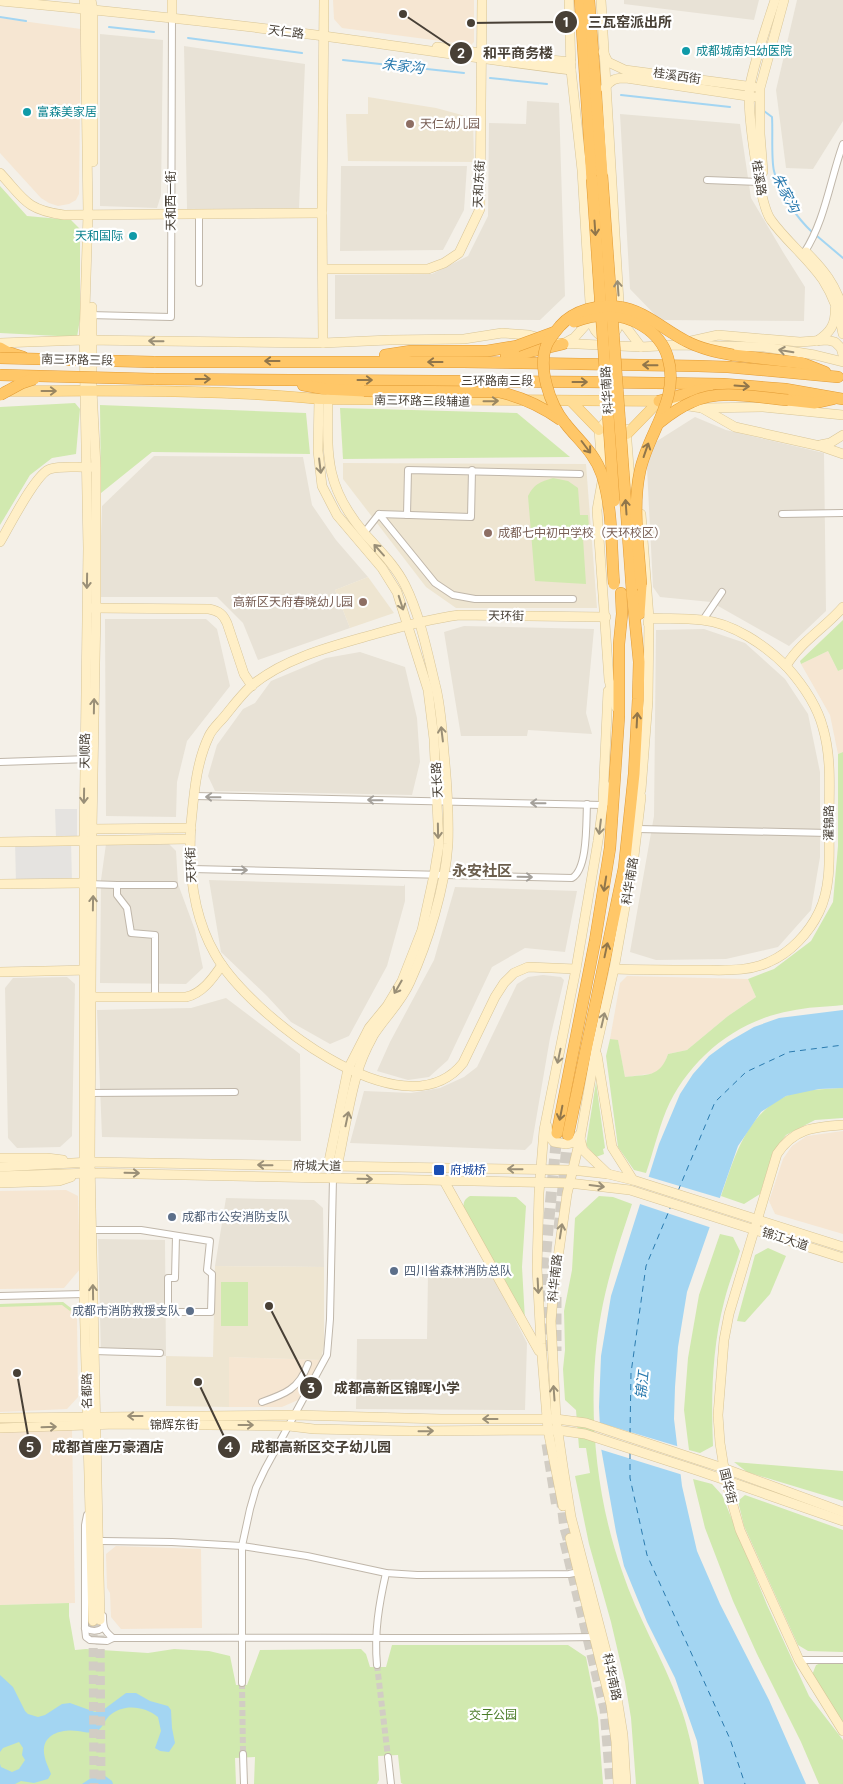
<svg xmlns="http://www.w3.org/2000/svg" width="843" height="1784" font-family="Quicksand,'Noto Sans SC',sans-serif">
<rect width="100%" height="100%" fill="#f4f0e8"/>
<g fill="#e8e2d6">
<polygon points="624,0 759,0 754,20 624,4"/>
<polygon points="797,0 843,0 843,121 813,169 786,168 776,90"/>
<polygon points="100,34 163,40 161,195 157,208 100,206"/>
<polygon points="184,46 305,64 299,208 187,209"/>
<polygon points="527,101 559,103 565,296 540,320 335,319 335,275 432,274 468,256 488,216 489,123 526,124"/>
<polygon points="620,114 740,124 751,198 783,252 805,287 804,321 660,320 630,289"/>
<polygon points="341,166 467,166 464,210 443,250 340,251"/>
<polygon points="695,417 726,430 824,453 826,611 789,646 711,602 660,597 653,587 646,448"/>
<polygon points="154,456 303,457 312,505 336,540 368,577 335,590 350,628 258,660 243,623 217,597 99,597 102,506"/>
<polygon points="105,619 206,619 217,629 230,686 187,741 177,782 176,817 106,816"/>
<polygon points="464,626 594,629 586,713 592,734 528,730 527,736 461,736 444,632"/>
<polygon points="704,629 745,643 785,679 808,714 820,772 820,857 811,910 778,947 726,959 656,960 630,952 654,816 656,630"/>
<polygon points="360,652 405,667 417,718 420,762 412,795 215,791 208,776 217,745 243,709 255,703 271,681 326,658"/>
<polygon points="168,843 176,851 178,884 195,930 203,968 186,984 100,983 101,880 106,844"/>
<polygon points="209,880 404,886 405,884 405,901 387,966 349,1036 330,1044 291,1022 267,996 221,952"/>
<polygon points="455,887 577,891 565,952 525,948 492,967 448,1060 429,1077 408,1080 377,1071 390,1042 434,960"/>
<polygon points="543,975 561,977 564,980 550,1038 532,1143 525,1150 350,1143 364,1091 411,1093 440,1088 464,1077 477,1067 517,984 528,977"/>
<polygon points="67,977 75,984 72,1136 60,1147 17,1148 8,1138 5,988 13,978"/>
<polygon points="226,998 300,1054 301,1141 102,1137 97,1010 191,1008"/>
<polygon points="226,1198 314,1200 323,1208 324,1267 215,1266"/>
<polygon points="98,1239 165,1240 166,1356 101,1355"/>
<polygon points="489,1268 527,1343 525,1410 356,1409 357,1339 427,1339 428,1273 431,1269"/>
</g>
<g fill="#f6e6d2">
<polygon points="333,0 474,0 474,42 471,45 342,28 334,19"/>
<polygon points="0,18 81,29 79,194 76,200 69,204 58,206 49,203 41,198 0,153"/>
<polygon points="828,651 838,671 843,669 843,752 838,754 830,715 801,664"/>
<polygon points="627,976 748,979 756,997 728,1016 687,1050 668,1054 664,1065 657,1073 625,1077 618,1041 610,1039 620,983"/>
<polygon points="843,1131 843,1234 775,1214 769,1201 783,1159 792,1146 807,1136"/>
<polygon points="66,1190 78,1196 80,1269 64,1288 0,1289 0,1191"/>
<polygon points="63,1302 77,1313 78,1397 67,1409 0,1412 0,1304"/>
<polygon points="229,1357 321,1360 298,1400 282,1407 229,1407"/>
<polygon points="72,1429 75,1603 0,1605 0,1431"/>
<polygon points="116,1546 201,1549 202,1628 121,1629 111,1617 110,1593 107,1588 106,1554"/>
</g>
<g fill="#eee5d1">
<polygon points="368,97 436,108 473,118 474,162 348,161 346,114 368,114"/>
<polygon points="343,463 586,464 597,608 456,608 426,587 343,479"/>
<polygon points="368,577 394,613 350,628 335,590"/>
<polygon points="215,1266 324,1267 324,1345 321,1360 229,1357 229,1407 166,1406 166,1356 213,1357"/>
</g>
<g fill="#d1e9af">
<polygon points="0,186 27,216 71,220 80,229 80,319 77,337 0,333"/>
<polygon points="75,403 80,409 76,454 52,458 30,475 0,525 0,407"/>
<polygon points="100,405 306,413 310,454 152,452 101,493"/>
<polygon points="340,408 517,413 570,457 343,459"/>
<path d="M553 478 568 481 578 488 580 515H588L590 538H583L586 584 535 581 528 496C534 484 540 482 553 478Z"/>
<polygon points="843,620 843,669 838,671 828,651 801,664 800,661"/>
<path d="M843 752V1005C825 1007 807 1007 790 1011 735 1021 688 1060 666 1111 658 1131 653 1153 646 1173L634 1170 618 1147 606 1056 610 1039 618 1040 625 1077C647 1074 660 1078 668 1054L687 1050 728 1016 756 997 748 979 774 969 811 941 833 902 838 846V754Z"/>
<polygon points="596,1082 605,1148 603,1149 604,1154 596,1157 586,1145"/>
<path d="M843 1088V1118L815 1120 786 1135 773 1152 760 1194 744 1204 721 1196C734 1158 746 1114 786 1096 803 1089 825 1089 843 1088Z"/>
<path d="M470 1196 516 1197 526 1206 522 1267 525 1320 464 1212C463 1204 463 1200 470 1196Z"/>
<path d="M599 1196 613 1197 632 1204C620 1240 608 1276 601 1314 586 1396 594 1493 622 1571 637 1617 663 1658 679 1703 689 1729 694 1757 699 1784H636L631 1718 625 1682 611 1622 589 1544 575 1476 590 1473 586 1448H579L576 1410 565 1400 563 1369 565 1350 564 1311 572 1270 575 1218Z"/>
<path d="M720 1234 733 1237 740 1251C735 1268 728 1285 724 1302 712 1348 711 1398 713 1446L700 1453 689 1450 684 1410 688 1358 699 1295Z"/>
<polygon points="768,1248 786,1256 770,1294 745,1322 737,1321 755,1255"/>
<rect x="221" y="1282" width="27" height="44"/>
<polygon points="63,1302 72,1309 70,1311 62,1305 0,1307 0,1304"/>
<polygon points="734,1462 843,1471 843,1501 747,1472"/>
<polygon points="693,1479 712,1484 722,1495 767,1605 809,1696 843,1740 843,1784 819,1784 801,1742 757,1654 733,1601 705,1528"/>
<polygon points="745,1495 843,1530 843,1652 808,1651 798,1645 744,1526 738,1501"/>
<polygon points="69,1603 69,1616 75,1650 86,1649 148,1653 174,1649 209,1651 230,1656 236,1685 247,1685 260,1650 361,1649 366,1654 370,1667 386,1667 392,1645 568,1645 586,1657 598,1718 603,1784 403,1784 401,1783 398,1755 378,1756 379,1780 377,1784 254,1784 255,1757 235,1758 236,1784 0,1784 0,1605"/>
<polygon points="821,1663 843,1663 843,1723 812,1675 816,1665"/>
</g>
<g fill="#e5e3e0">
<polygon points="55,809 77,809 77,837 56,838"/>
<polygon points="71,840 72,883 16,884 15,841"/>
</g>
<g fill="#a3d5f2">
<polygon points="843,1010 843,1088 819,1089 786,1096 761,1112 738,1146 687,1292 678,1347 675,1387 674,1419 682,1486 697,1551 720,1604 769,1700 806,1784 704,1784 697,1741 675,1678 647,1622 624,1566 616,1532 601,1448 599,1407 601,1356 611,1296 659,1144 680,1094 693,1074 709,1056 728,1042 754,1027 779,1018"/>
<path d="M0 1675 13 1687 25 1711 28 1714 38 1717 45 1715 62 1704 70 1703 95 1712 103 1710 126 1693H136L150 1701 168 1706 171 1710 172 1728 175 1743 169 1752 160 1751 155 1748 161 1731 158 1717C145 1706 123 1703 109 1716 104 1721 103 1728 97 1731 90 1734 85 1732 78 1731 65 1729 46 1732 44 1748 43 1757 48 1766 51 1774L48 1779 34 1783 21 1781 15 1784H0V1764L1 1767 12 1772 19 1769 25 1760 22 1755 23 1748 19 1742 3 1748 0 1752Z"/>
<polygon points="100,1772 112,1781 113,1784 82,1784"/>
</g>
<g fill="#f4f0e8">
<polygon points="646,1176 723,1199 712,1228 637,1203"/>
<polygon points="597,1422 680,1447 683,1475 599,1449"/>
</g>
<g fill="none" stroke-linecap="round" stroke-linejoin="round">
<g stroke="#a3d5f2" stroke-width="2">
<polyline points="0,17 26,21"/>
<polyline points="109,27 154,32"/>
<polyline points="188,38 302,53"/>
<polyline points="343,60 464,73"/>
<polyline points="490,78 547,84"/>
<polyline points="621,95 730,107"/>
<path d="M764 111 772 117C773 132 771 159 774 171 779 193 797 218 813 233"/>
<polyline points="817,236 843,258"/>
</g>
<g stroke="#2b7baf" stroke-width="1" stroke-dasharray="6 5" stroke-linecap="butt">
<polyline points="678,1191 715,1102 746,1072 789,1052 843,1045"/>
<polyline points="630,1434 631,1373 646,1266 671,1206"/>
<polyline points="630,1453 630,1478 647,1555 730,1739 745,1784"/>
</g>
<g stroke="#d2cdc4" stroke-width="6" stroke-dasharray="6 3" stroke-linecap="butt">
<polyline points="377,1665 388,1757"/>
<polyline points="242,1683 243,1754"/>
</g>
<g stroke="#d2cdc4" stroke-width="9" stroke-dasharray="9 4.5" stroke-linecap="butt">
<polyline points="93,1621 94,1784"/>
<polyline points="100,1622 101,1784"/>
</g>
<g stroke="#d2cdc4" stroke-width="11" stroke-dasharray="11 5.5" stroke-linecap="butt">
<polyline points="559,1229 568,1135"/>
<polyline points="556,1297 556,1351"/>
<polyline points="545,1351 545,1261 557,1133"/>
<polyline points="547,1444 557,1507"/>
<polyline points="561,1496 565,1528 571,1549"/>
<polyline points="565,1542 605,1709 611,1784"/>
</g>
<g stroke="#c0b7aa" stroke-width="8">
<g id="street">
<polyline points="707,180 759,182"/>
<path d="M804 253C825 221 830 180 843 144"/>
<polyline points="199,283 199,213"/>
<polyline points="89,315 171,317 172,14"/>
<polyline points="379,514 435,583 453,595 475,599 573,599"/>
<polyline points="782,514 843,513"/>
<polyline points="407,515 408,470 580,474"/>
<polyline points="364,533 379,514 471,517 472,470"/>
<polyline points="703,620 722,592"/>
<polyline points="0,762 89,759"/>
<polyline points="194,796 603,805"/>
<polyline points="638,829 829,833"/>
<path d="M192 869 572 878C588 869 586 822 587 804"/>
<polyline points="88,884 117,885 174,885"/>
<polyline points="117,885 117,895 127,908 131,933 155,935 155,997"/>
<polyline points="87,1093 235,1092"/>
<polyline points="88,1230 141,1230 210,1241 207,1270 212,1274 211,1312 168,1312 168,1278 175,1278 176,1236"/>
<polyline points="0,1296 84,1294"/>
<polyline points="94,1351 160,1353"/>
<path d="M262 1402C285 1394 299 1389 308 1364"/>
<path d="M87 1515 85 1525V1628L86 1637 90 1640 107 1641 113 1638C274 1637 435 1639 596 1637"/>
<polyline points="102,1541 172,1542 242,1546 307,1556 386,1573 417,1575 569,1574 579,1572"/>
<path d="M103 1616C103 1627 104 1631 113 1638"/>
<path d="M85 1628C92 1632 97 1632 103 1628"/>
<polyline points="799,1660 843,1660"/>
<path d="M377 1665C374 1633 379 1604 386 1573"/>
<polyline points="242,1683 242,1546 250,1509 256,1488 265,1469 327,1355 330,1319 333,1178"/>
<polyline points="243,1754 244,1784"/>
<polyline points="388,1757 391,1784"/>
</g>
</g>
<g stroke="#d8c598" stroke-width="10">
<g id="secondary">
<polyline points="84,0 85,9 88,214 84,340 88,548 84,840 84,1294 93,1621"/>
<polyline points="91,0 93,10 93,162"/>
<polyline points="601,0 620,319 641,347"/>
<path d="M775 0C766 28 756 56 750 85 746 105 759 204 771 220 786 241 808 258 823 280 834 297 840 315 843 334"/>
<path d="M0 1C108 11 216 22 324 36 406 47 488 60 571 70"/>
<polyline points="172,13 172,0"/>
<polyline points="437,47 481,53 571,62"/>
<polyline points="603,52 608,62 625,70 754,87"/>
<path d="M605 88C611 79 616 78 626 78L754 97"/>
<polyline points="763,172 760,134 760,88 784,0"/>
<path d="M0 173C24 199 26 210 64 215L322 213"/>
<path d="M806 252C824 270 835 284 843 309"/>
<polyline points="323,269 428,269 444,263 459,253 480,209 482,0"/>
<polyline points="92,307 92,390 96,467 96,608 92,829 90,1162 100,1620"/>
<path d="M591 319C595 343 617 343 620 319"/>
<polyline points="691,341 718,335 800,342 827,340 835,342 841,348 843,355"/>
<path d="M817 341C830 333 836 324 835 309"/>
<polyline points="0,343 84,340 323,343 389,340 464,339 502,333 529,335 540,338"/>
<polyline points="323,343 322,213 324,0"/>
<polyline points="558,343 641,347 676,345 764,347 815,355 843,362"/>
<polyline points="563,344 574,338 591,319 582,170 571,70 569,0"/>
<polyline points="319,399 318,451 322,486 337,515 382,568 397,592 428,690 434,739 439,845 434,875 422,930 402,981 387,1006 369,1028 348,1069 328,1166"/>
<path d="M328 399C327 457 325 487 365 534 379 550 395 565 405 585 420 615 427 651 435 684 441 706 442 730 444 753 447 783 449 813 448 844 445 888 428 942 410 982 401 1003 384 1018 373 1036 367 1047 360 1062 357 1074 348 1104 344 1136 337 1167"/>
<polyline points="662,402 702,408 763,407 843,415"/>
<polyline points="702,408 735,427 820,446 843,454"/>
<polyline points="626,429 630,480 636,497"/>
<polyline points="820,445 830,443 843,435"/>
<polyline points="602,469 599,430 606,421 612,420"/>
<polyline points="602,482 597,510 609,680 616,707"/>
<polyline points="641,514 649,618 648,623"/>
<path d="M0 542C9 527 36 473 50 469 63 465 79 468 93 467"/>
<path d="M91 608 209 609C219 611 223 614 227 623L244 674 252 686"/>
<path d="M786 666C800 642 825 628 843 607"/>
<polyline points="603,800 608,691"/>
<polyline points="89,829 191,828"/>
<polyline points="0,842 190,839"/>
<polyline points="0,884 84,883"/>
<path d="M576 969 528 967 514 973 504 983 495 997 463 1063C404 1138 247 1012 215 954 192 914 188 869 191 824 194 794 196 763 209 736 212 729 219 723 224 717 233 706 241 695 251 686 286 657 333 646 375 634 403 626 430 619 459 615L606 617"/>
<path d="M614 969C643 970 672 970 702 970 724 970 748 972 769 962 790 953 809 933 819 912 832 886 829 852 829 823 829 791 832 759 823 728 817 705 803 685 787 667 765 645 733 623 702 620 684 618 667 619 649 618L648 701 641 790"/>
<polyline points="0,972 90,970"/>
<path d="M86 997H186C202 994 213 978 222 965"/>
<polyline points="597,1055 612,1147 633,1180"/>
<path d="M843 1125C814 1127 794 1128 777 1154L729 1314 724 1340 718 1415 720 1443 726 1481 740 1530 799 1660 843 1731"/>
<polyline points="547,1126 548,1135 554,1142 566,1144 575,1142 579,1135"/>
<polyline points="580,1139 583,1150 608,1174"/>
<polyline points="0,1158 47,1158 63,1160"/>
<polyline points="0,1167 90,1162 572,1170 608,1174 633,1180 843,1247"/>
<polyline points="0,1176 91,1173 569,1183 630,1190 843,1258"/>
<polyline points="443,1179 539,1351"/>
<polyline points="0,1183 59,1181 71,1177"/>
<polyline points="0,1418 295,1415 441,1419 556,1419 586,1423 723,1468 843,1512"/>
<polyline points="0,1428 116,1424 289,1426 314,1429 410,1431 557,1430 585,1434 699,1471 843,1521"/>
<polyline points="563,1506 548,1430 541,1344 537,1268 539,1193 544,1130 576,969 598,841 603,805 613,783"/>
<polyline points="570,1538 611,1705 616,1742 618,1784"/>
<polyline points="626,1784 623,1735 615,1686 571,1517 563,1467 556,1419 551,1321 554,1286 567,1194 580,1139 596,1049 614,969 634,856 641,797 635,776"/>
</g>
</g>
<g stroke="#e7ba63" stroke-width="11">
<g id="primary">
<path d="M6 391C110 391 215 389 319 399L659 401"/>
<polyline points="571,401 599,430"/>
<polyline points="627,434 659,401"/>
</g>
</g>
<g stroke="#e29b34" stroke-width="12">
<g id="highway">
<polyline points="580,0 592,179"/>
<polyline points="589,0 602,175"/>
<polyline points="0,348 7,352 23,357"/>
<polyline points="385,355 411,351 487,351 517,346"/>
<polyline points="733,355 802,363 825,372"/>
<polyline points="506,356 529,352 563,344"/>
<polyline points="154,362 463,362 698,366 728,367 838,377"/>
<polyline points="154,379 588,382 723,384 785,389 843,399"/>
<polyline points="303,385 325,389 364,391"/>
<polyline points="788,400 815,403 833,399"/>
<polyline points="659,401 708,388"/>
<polyline points="639,614 641,585"/>
<polyline points="557,1133 595,941 610,848 619,716 619,644 622,614 621,593"/>
<polyline points="568,1135 624,868 634,774 638,699 639,662 632,591"/>
</g>
</g>
<use href="#street" stroke="#fff" stroke-width="6"/>
<use href="#secondary" stroke="#ffefc7" stroke-width="9"/>
<use href="#primary" stroke="#ffdd96" stroke-width="10"/>
<use href="#highway" stroke="#ffc768" stroke-width="11"/>
<g stroke="#e29b34" stroke-width="12" stroke-linecap="butt">
<g id="highway-bridge">
<polyline points="602,175 632,591"/>
<polyline points="592,179 614,501"/>
<path d="M574 322C597 313 621 312 643 326 656 334 664 344 668 358 680 400 648 432 640 471 632 508 639 548 641 585"/>
<polyline points="517,346 555,332"/>
<polyline points="0,358 154,362"/>
<polyline points="0,375 154,379"/>
<path d="M364 391 499 392C522 397 541 406 561 420"/>
<polyline points="0,395 22,383 34,379"/>
<path d="M659 423C669 415 680 407 692 402 720 388 759 398 788 400"/>
<path d="M614 584C611 548 613 509 602 475 595 453 578 440 565 423 550 405 537 367 547 344 550 338 555 332 560 326 574 310 599 304 619 307 644 310 664 330 686 341 701 349 717 352 733 355"/>
</g>
</g>
<use href="#highway-bridge" stroke="#ffc768" stroke-width="11"/>
</g>
<defs><path id="oneway-shaft" d="M-6 0H5M1.5-3L5.5 0L1.5 3" fill="none" stroke-width="1.6" stroke-linecap="round" stroke-linejoin="round" transform="scale(1.25)"/></defs>
<g stroke="#91764a">
<use href="#oneway-shaft" transform="translate(595 228) rotate(86)"/>
<use href="#oneway-shaft" transform="translate(272 361) rotate(180)"/>
<use href="#oneway-shaft" transform="translate(435 362) rotate(-180)"/>
<use href="#oneway-shaft" transform="translate(650 365) rotate(-179)"/>
<use href="#oneway-shaft" transform="translate(203 379)"/>
<use href="#oneway-shaft" transform="translate(365 380)"/>
<use href="#oneway-shaft" transform="translate(580 382)"/>
<use href="#oneway-shaft" transform="translate(742 386) rotate(4)"/>
<use href="#oneway-shaft" transform="translate(586 447) rotate(53)"/>
<use href="#oneway-shaft" transform="translate(646 450) rotate(-71)"/>
<use href="#oneway-shaft" transform="translate(626 507) rotate(-94)"/>
<use href="#oneway-shaft" transform="translate(637 720) rotate(-87)"/>
<use href="#oneway-shaft" transform="translate(605 884) rotate(99)"/>
<use href="#oneway-shaft" transform="translate(606 950) rotate(-78)"/>
<use href="#oneway-shaft" transform="translate(561 1113) rotate(101)"/>
</g>
<g stroke="#9a8f77">
<use href="#oneway-shaft" transform="translate(618 288) rotate(-94)"/>
<use href="#oneway-shaft" transform="translate(156 341) rotate(-179)"/>
<use href="#oneway-shaft" transform="translate(786 351) rotate(-171)"/>
<use href="#oneway-shaft" transform="translate(320 466) rotate(83)"/>
<use href="#oneway-shaft" transform="translate(379 550) rotate(-132)"/>
<use href="#oneway-shaft" transform="translate(87 581) rotate(91)"/>
<use href="#oneway-shaft" transform="translate(401 603) rotate(72)"/>
<use href="#oneway-shaft" transform="translate(94 706) rotate(-89)"/>
<use href="#oneway-shaft" transform="translate(442 734) rotate(-97)"/>
<use href="#oneway-shaft" transform="translate(84 796) rotate(91)"/>
<use href="#oneway-shaft" transform="translate(600 827) rotate(97)"/>
<use href="#oneway-shaft" transform="translate(438 831) rotate(89)"/>
<use href="#oneway-shaft" transform="translate(93 903) rotate(-89)"/>
<use href="#oneway-shaft" transform="translate(398 987) rotate(120)"/>
<use href="#oneway-shaft" transform="translate(603 1020) rotate(-77)"/>
<use href="#oneway-shaft" transform="translate(559 1056) rotate(102)"/>
<use href="#oneway-shaft" transform="translate(347 1119) rotate(-78)"/>
<use href="#oneway-shaft" transform="translate(265 1165) rotate(-179)"/>
<use href="#oneway-shaft" transform="translate(515 1169) rotate(-179)"/>
<use href="#oneway-shaft" transform="translate(132 1173) rotate(1)"/>
<use href="#oneway-shaft" transform="translate(365 1179) rotate(1)"/>
<use href="#oneway-shaft" transform="translate(597 1186) rotate(7)"/>
<use href="#oneway-shaft" transform="translate(561 1231) rotate(-81)"/>
<use href="#oneway-shaft" transform="translate(538 1286) rotate(87)"/>
<use href="#oneway-shaft" transform="translate(93 1292) rotate(-91)"/>
<use href="#oneway-shaft" transform="translate(554 1393) rotate(-94)"/>
<use href="#oneway-shaft" transform="translate(135 1416) rotate(180)"/>
<use href="#oneway-shaft" transform="translate(490 1419) rotate(-180)"/>
<use href="#oneway-shaft" transform="translate(246 1425)"/>
<use href="#oneway-shaft" transform="translate(49 1427) rotate(-2)"/>
<use href="#oneway-shaft" transform="translate(426 1431) rotate(-1)"/>
</g>
<g stroke="#9a8761">
<use href="#oneway-shaft" transform="translate(49 391)"/>
<use href="#oneway-shaft" transform="translate(491 401) rotate(-1)"/>
</g>
<g stroke="#a4a09a">
<use href="#oneway-shaft" transform="translate(213 797) rotate(-179)"/>
<use href="#oneway-shaft" transform="translate(375 800) rotate(-179)"/>
<use href="#oneway-shaft" transform="translate(538 803) rotate(-179)"/>
<use href="#oneway-shaft" transform="translate(240 870) rotate(1)"/>
<use href="#oneway-shaft" transform="translate(525 877) rotate(1)"/>
</g>
<g fill="#0f9aa8" stroke="#fff" stroke-width="2">
<circle cx="686" cy="51" r="5"/>
<circle cx="27" cy="112" r="5"/>
<circle cx="133" cy="236" r="5"/>
</g>
<g fill="#8d6e63" stroke="#fff" stroke-width="2">
<circle cx="410" cy="124" r="5"/>
<circle cx="488" cy="533" r="5"/>
<circle cx="363" cy="602" r="5"/>
</g>
<rect fill="#1a4fb4" stroke="#fff" stroke-width="2" x="433" y="1164" width="12" height="12" rx="2.5"/>
<g fill="#5c6f8a" stroke="#fff" stroke-width="2">
<circle cx="172" cy="1217" r="5"/>
<circle cx="394" cy="1271" r="5"/>
<circle cx="190" cy="1311" r="5"/>
</g>
<g text-anchor="middle" stroke-width="4.5" stroke-linejoin="round" paint-order="stroke">
<g font-size="12" fill="#484036" stroke="#fff">
<text transform="translate(286 32) rotate(7)" y="4">天仁路</text>
<text transform="translate(677 76) rotate(8)" y="4">桂溪西街</text>
<text transform="translate(759 178) rotate(81)" y="4">桂溪路</text>
<text transform="translate(479 184) rotate(-87)" y="4">天和东街</text>
<text transform="translate(171 201) rotate(-90)" y="4">天和西一街</text>
<text transform="translate(77 360) rotate(1)" y="4">南三环路三段</text>
<text x="497" y="385">三环路南三段</text>
<text transform="translate(607 390) rotate(-94)" y="4">科华南路</text>
<text transform="translate(422 401) rotate(1)" y="4">南三环路三段辅道</text>
<text transform="translate(506 616) rotate(1)" y="4">天环街</text>
<text transform="translate(85 751) rotate(-89)" y="4">天顺路</text>
<text transform="translate(437 780) rotate(-93)" y="4">天长路</text>
<text transform="translate(829 823) rotate(-89)" y="4">濯锦路</text>
<text transform="translate(191 865) rotate(-92)" y="4">天环街</text>
<text transform="translate(630 881) rotate(-81)" y="4">科华南路</text>
<text transform="translate(317 1166) rotate(1)" y="4">府城大道</text>
<text transform="translate(785 1239) rotate(18)" y="4">锦江大道</text>
<text transform="translate(555 1278) rotate(-84)" y="4">科华南路</text>
<text transform="translate(87 1391) rotate(-91)" y="4">名都路</text>
<text x="174" y="1429">锦辉东街</text>
<text transform="translate(728 1486) rotate(76)" y="4">国华街</text>
<text transform="translate(612 1677) rotate(78)" y="4">科华南路</text>
</g>
<g font-size="12" fill="#0d838f" stroke="#fff" text-anchor="start">
<text x="696" y="55">成都城南妇幼医院</text>
<text x="37" y="116">富森美家居</text>
<text x="123" y="240" text-anchor="end">天和国际</text>
</g>
<g font-size="12" fill="#785e54" stroke="#fff" text-anchor="start">
<text x="420" y="128">天仁幼儿园</text>
<text x="498" y="537">成都七中初中学校（天环校区）</text>
<text x="353" y="606" text-anchor="end">高新区天府春晓幼儿园</text>
</g>
<g font-size="12" fill="#164399" stroke="#fff" text-anchor="start">
<text x="450" y="1174">府城桥</text>
</g>
<g font-size="12" fill="#4e5e75" stroke="#fff" text-anchor="start">
<text x="182" y="1221">成都市公安消防支队</text>
<text x="404" y="1275">四川省森林消防总队</text>
<text x="180" y="1315" text-anchor="end">成都市消防救援支队</text>
</g>
<g font-size="12" fill="#4a7c27" stroke="#fff">
<text x="493" y="1719">交子公园</text>
</g>
<g font-size="14" font-style="italic" fill="#2b7baf" stroke="#fff">
<text transform="translate(403 66) rotate(7)" y="5">朱家沟</text>
<text transform="translate(786 193) rotate(63)" y="5">朱家沟</text>
<text transform="translate(642 1385) rotate(-84)" y="5">锦江</text>
</g>
<g font-size="15" font-weight="bold" fill="#6b5e4d" stroke="#fff">
<text x="482" y="876">永安社区</text>
</g>
</g>
<path fill="none" stroke="#484036" stroke-width="2" d="M471 23L566 22M403 14L461 53M269 1306L311 1388M198 1382L229 1447M17 1373L30 1447"/>
<g fill="#484036" stroke="#fff" stroke-width="2">
<circle cx="471" cy="23" r="5"/>
<circle cx="403" cy="14" r="5"/>
<circle cx="269" cy="1306" r="5"/>
<circle cx="198" cy="1382" r="5"/>
<circle cx="17" cy="1373" r="5"/>
<circle cx="566" cy="22" r="12"/>
<circle cx="461" cy="53" r="12"/>
<circle cx="311" cy="1388" r="12"/>
<circle cx="229" cy="1447" r="12"/>
<circle cx="30" cy="1447" r="12"/>
</g>
<g font-size="15" text-anchor="middle" font-weight="bold" fill="#fff">
<text x="566" y="27">1</text>
<text x="461" y="58">2</text>
<text x="311" y="1393">3</text>
<text x="229" y="1452">4</text>
<text x="30" y="1452">5</text>
</g>
<g font-size="14" text-anchor="middle" font-weight="bold" fill="#484036" stroke="#fff" stroke-width="4.5" stroke-linejoin="round" paint-order="stroke">
<text x="630" y="27">三瓦窑派出所</text>
<text x="518" y="58">和平商务楼</text>
<text x="397" y="1393">成都高新区锦晖小学</text>
<text x="321" y="1452">成都高新区交子幼儿园</text>
<text x="108" y="1452">成都首座万豪酒店</text>
</g>
</svg>
